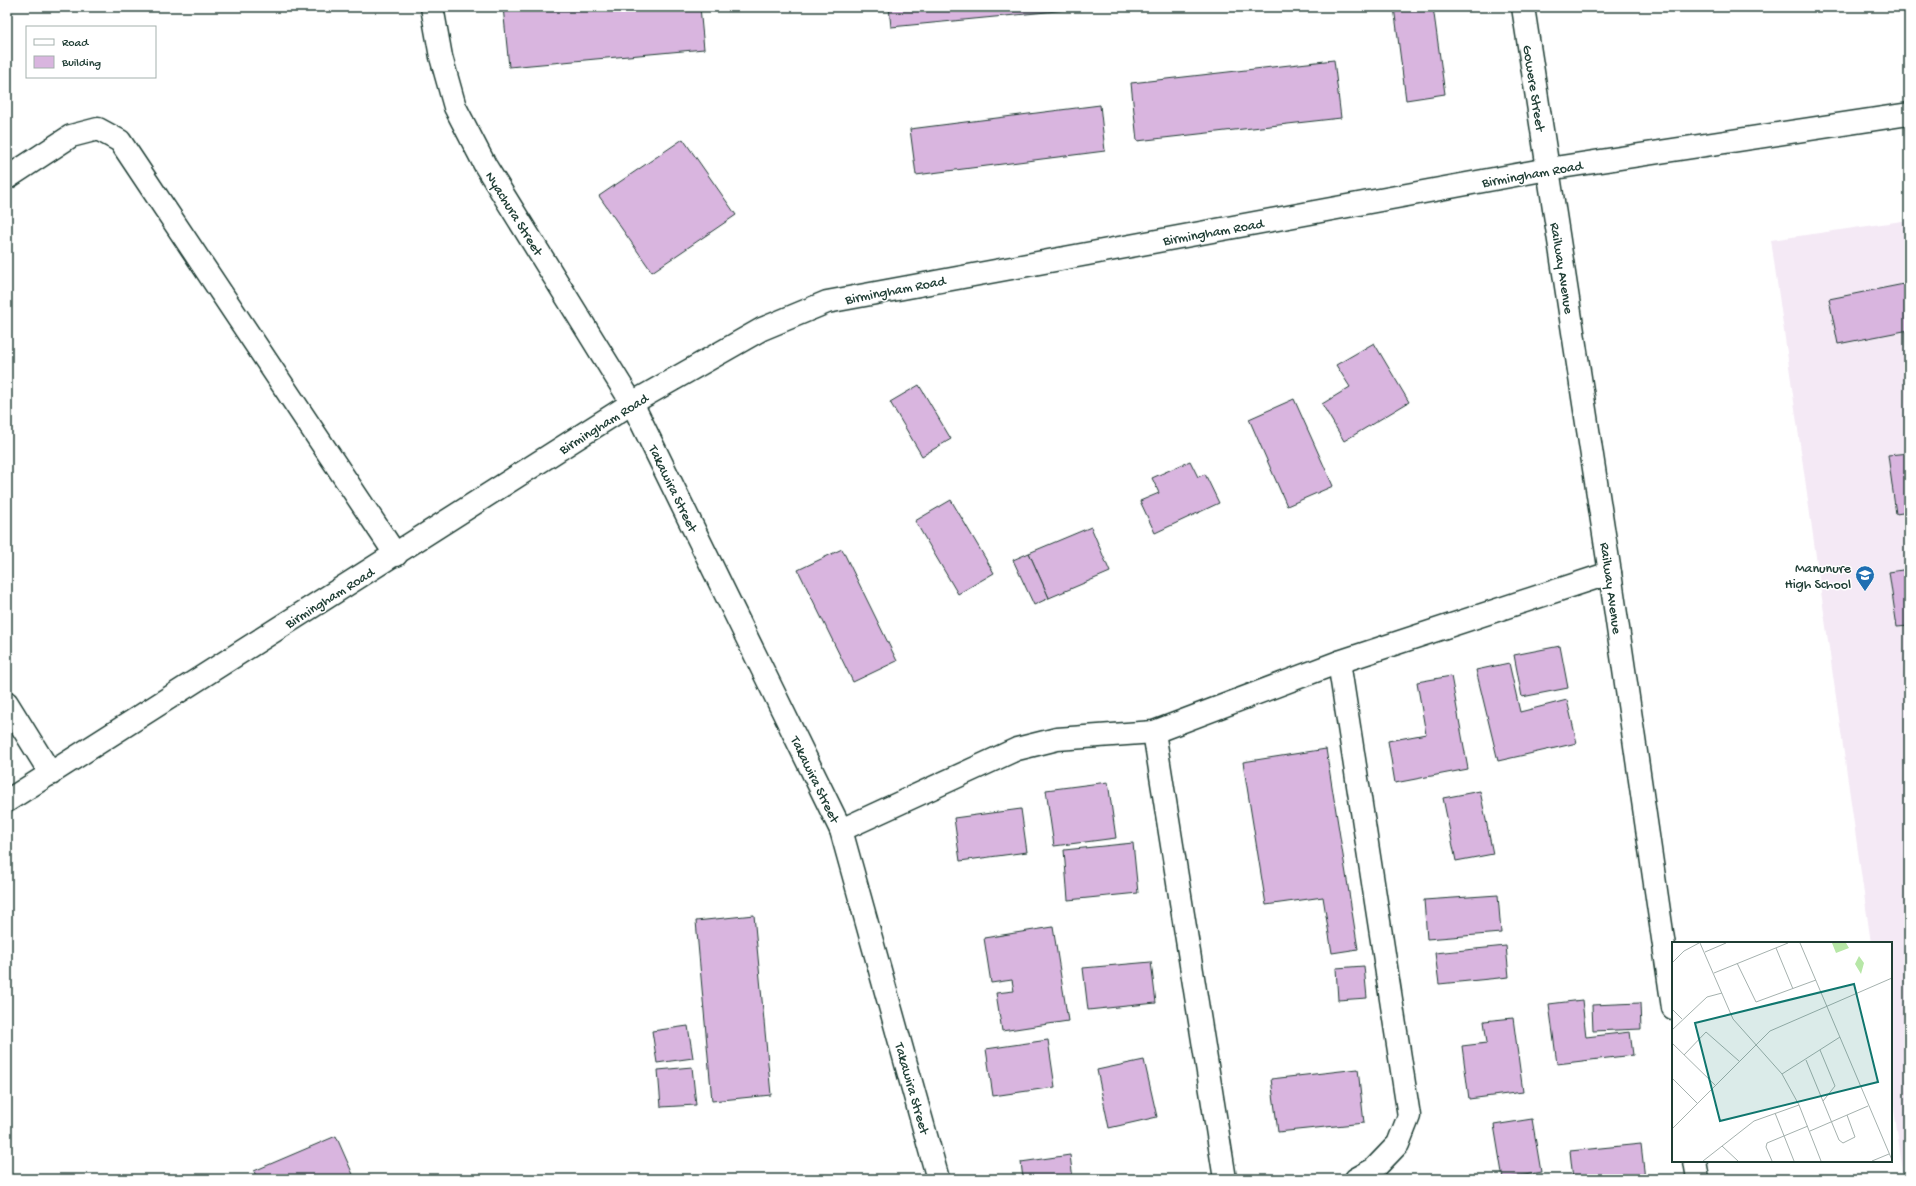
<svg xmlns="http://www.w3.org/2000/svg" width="1916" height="1186" font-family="'Gochi Hand',sans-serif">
<rect width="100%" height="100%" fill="#fff"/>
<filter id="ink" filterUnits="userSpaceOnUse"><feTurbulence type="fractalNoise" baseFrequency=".025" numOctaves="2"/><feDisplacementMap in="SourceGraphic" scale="8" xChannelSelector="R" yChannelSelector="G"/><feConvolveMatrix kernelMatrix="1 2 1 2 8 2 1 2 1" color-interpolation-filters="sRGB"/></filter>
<g filter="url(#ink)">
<polygon fill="#f4e9f5" points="1909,220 1909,1179 1904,1179 1891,1088 1891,943 1871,943 1771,240"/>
<g fill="#d9b5df" stroke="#1f3d34">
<polygon points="503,7 700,7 704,49 509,67"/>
<polygon points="889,7 1088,7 1088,8 891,27"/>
<polygon points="1394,7 1433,7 1445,94 1406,100"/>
<polygon points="1334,60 1341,118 1137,141 1131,83"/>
<polygon points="1100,105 1105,151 916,175 910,129"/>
<polygon points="683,139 736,215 652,272 599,196"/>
<polygon points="1909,283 1909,330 1838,344 1829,299"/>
<polygon points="1374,343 1409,402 1344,441 1322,404 1350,387 1336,365"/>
<polygon points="919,385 951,439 922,456 890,402"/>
<polygon points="1294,399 1333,486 1287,506 1249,419"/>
<polygon points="1909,453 1909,512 1896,514 1888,455"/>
<polygon points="1190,461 1198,477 1205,474 1219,503 1155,533 1140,501 1159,493 1152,478"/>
<polygon points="951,500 994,573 958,594 915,521"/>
<polygon points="1091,527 1110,572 1049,598 1029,553"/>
<polygon points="842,549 897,661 853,682 798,570"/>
<polygon points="1029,553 1049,598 1034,605 1013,560"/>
<polygon points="1909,569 1909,626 1897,627 1889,572"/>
<polygon points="1560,646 1568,688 1522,697 1514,655"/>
<polygon points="1509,663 1520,712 1567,700 1577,743 1498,761 1476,670"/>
<polygon points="1451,676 1468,769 1395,783 1388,741 1426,734 1417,682"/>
<polygon points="1326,749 1358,949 1332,953 1323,897 1266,905 1243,762"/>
<polygon points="1108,782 1116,838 1054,846 1046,790"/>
<polygon points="1480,791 1493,854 1456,861 1443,798"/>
<polygon points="1021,809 1027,852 960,861 954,818"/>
<polygon points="1133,843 1138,893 1068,900 1064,850"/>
<polygon points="1498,895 1501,933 1427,939 1424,900"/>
<polygon points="754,915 771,1095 712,1101 696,921"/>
<polygon points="1053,927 1068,1021 1002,1031 996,993 1014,991 1012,980 991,983 984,938"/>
<polygon points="1506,946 1509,977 1439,984 1435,953"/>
<polygon points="1151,962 1156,1003 1088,1010 1083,968"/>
<polygon points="1364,966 1367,998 1338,1000 1336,968"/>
<polygon points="1582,1000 1586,1037 1630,1032 1633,1055 1557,1064 1549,1004"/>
<polygon points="1640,1003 1641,1029 1593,1031 1592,1005"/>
<polygon points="1513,1018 1523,1092 1469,1099 1462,1046 1487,1043 1484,1021"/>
<polygon points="688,1026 693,1058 657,1063 652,1031"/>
<polygon points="1048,1040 1055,1087 993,1096 986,1049"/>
<polygon points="1144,1060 1157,1117 1109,1128 1097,1070"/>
<polygon points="692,1067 696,1105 661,1107 658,1070"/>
<polygon points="1358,1069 1364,1123 1278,1132 1271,1079"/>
<polygon points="1532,1119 1541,1172 1503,1179 1494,1125"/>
<polygon points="336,1136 355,1179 257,1179 254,1171"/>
<polygon points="1641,1144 1645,1179 1573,1179 1570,1151"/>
<polygon points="1070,1155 1073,1179 1023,1179 1021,1162"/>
</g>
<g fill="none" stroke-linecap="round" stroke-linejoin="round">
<g stroke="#1f3d34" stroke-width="25">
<g id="minor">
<polyline points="432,7 441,57 455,107 485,165 632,403 841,830 938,1179"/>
<polyline points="1523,7 1548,169"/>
<polyline points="7,178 71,136 98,129 120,141 396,555"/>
<polyline points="1339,662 1409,1116 1398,1144 1374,1169 1356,1179"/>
<polyline points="7,703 51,774"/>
<polyline points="1154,732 1225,1179"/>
<polyline points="841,830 1017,749 1057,739 1154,732 1339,662 1610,573"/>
</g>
</g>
<g stroke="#1f3d34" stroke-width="25">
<g id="tertiary">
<polyline points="1548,169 1610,573 1673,1008"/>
<polyline points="7,801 632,403 762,329 827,302 1548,169 1909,114"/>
<polyline points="1695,1161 1698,1179"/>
</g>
</g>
<use href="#minor" stroke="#fff" stroke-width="22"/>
<use href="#tertiary" stroke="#fff" stroke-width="22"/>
</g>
</g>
<defs>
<g id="school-pin" transform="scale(1)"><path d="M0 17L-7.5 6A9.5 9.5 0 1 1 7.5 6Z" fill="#1f6fb2" stroke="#fff"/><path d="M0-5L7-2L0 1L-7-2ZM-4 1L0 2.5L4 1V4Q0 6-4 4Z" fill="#fff"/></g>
</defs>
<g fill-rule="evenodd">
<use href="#school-pin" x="1865" y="575"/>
</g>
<g text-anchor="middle" stroke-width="3" stroke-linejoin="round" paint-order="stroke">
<g font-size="14" fill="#1f3d34" stroke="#fff">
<text transform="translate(1535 88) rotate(81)" y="5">Gowere Street</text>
<text transform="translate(1532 173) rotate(-10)" y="5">Birmingham Road</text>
<text transform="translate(515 213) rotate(58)" y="5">Nyachura Street</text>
<text transform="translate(1213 231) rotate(-10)" y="5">Birmingham Road</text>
<text transform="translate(1563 268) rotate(81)" y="5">Railway Avenue</text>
<text transform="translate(895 289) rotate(-11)" y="5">Birmingham Road</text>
<text transform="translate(603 423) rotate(-32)" y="5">Birmingham Road</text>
<text transform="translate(674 488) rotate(64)" y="5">Takawira Street</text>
<text transform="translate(1612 588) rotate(82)" y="5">Railway Avenue</text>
<text transform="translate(329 597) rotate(-32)" y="5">Birmingham Road</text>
<text transform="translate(816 779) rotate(64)" y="5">Takawira Street</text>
<text transform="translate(913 1088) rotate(74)" y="5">Takawira Street</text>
</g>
<g font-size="14" fill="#1f3d34" stroke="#fff" text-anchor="end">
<text x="1851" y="572">Manunure<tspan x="1851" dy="16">High School</tspan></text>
</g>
</g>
<g transform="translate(1672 942)">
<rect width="220" height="220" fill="#fff"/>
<path d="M160 1H174L177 6 164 11ZM187 14 192 21 189 32 183 22Z" fill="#b7e7a7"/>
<path fill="none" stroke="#a5b1ae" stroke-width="1" d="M28 1 61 77 110 132 127 163 149 219M128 1 220 218M104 6 121 47M33 10 54 1M0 21 12 9 27 1M65 21 84 60 144 38M42 31 116 1M0 67 10 77M0 88 35 55 50 51M0 101 44 144M148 108 163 144 151 159M12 113 34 90 67 119M134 118 167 198 171 201 183 195 175 173M110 132 168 95M0 136 26 162M103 171 122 219M0 187 98 89 220 36M138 189 196 164M50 204 66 219M31 219 82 179 127 163M100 219 94 205 95 201 136 184M200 219 217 212"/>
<path fill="#0f766e" fill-opacity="0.15" stroke="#0f766e" stroke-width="2" d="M182 42 206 140 48 179 23 81Z"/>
<rect width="220" height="220" fill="none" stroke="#1f3d34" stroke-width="2"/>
</g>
<rect width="1916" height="1186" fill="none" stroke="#fff" stroke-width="24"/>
<rect x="12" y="12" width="1892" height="1162" fill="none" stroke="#1f3d34" stroke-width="1.5" filter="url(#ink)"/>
<rect x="26" y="26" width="130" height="52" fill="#ffffff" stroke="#a5b1ae"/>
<rect x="34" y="39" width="20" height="6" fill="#ffffff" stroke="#a5b1ae"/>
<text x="62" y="46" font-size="12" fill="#1f3d34">Road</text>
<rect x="34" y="56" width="20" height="12" fill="#d9b5df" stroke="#a5b1ae"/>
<text x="62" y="66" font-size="12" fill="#1f3d34">Building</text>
</svg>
